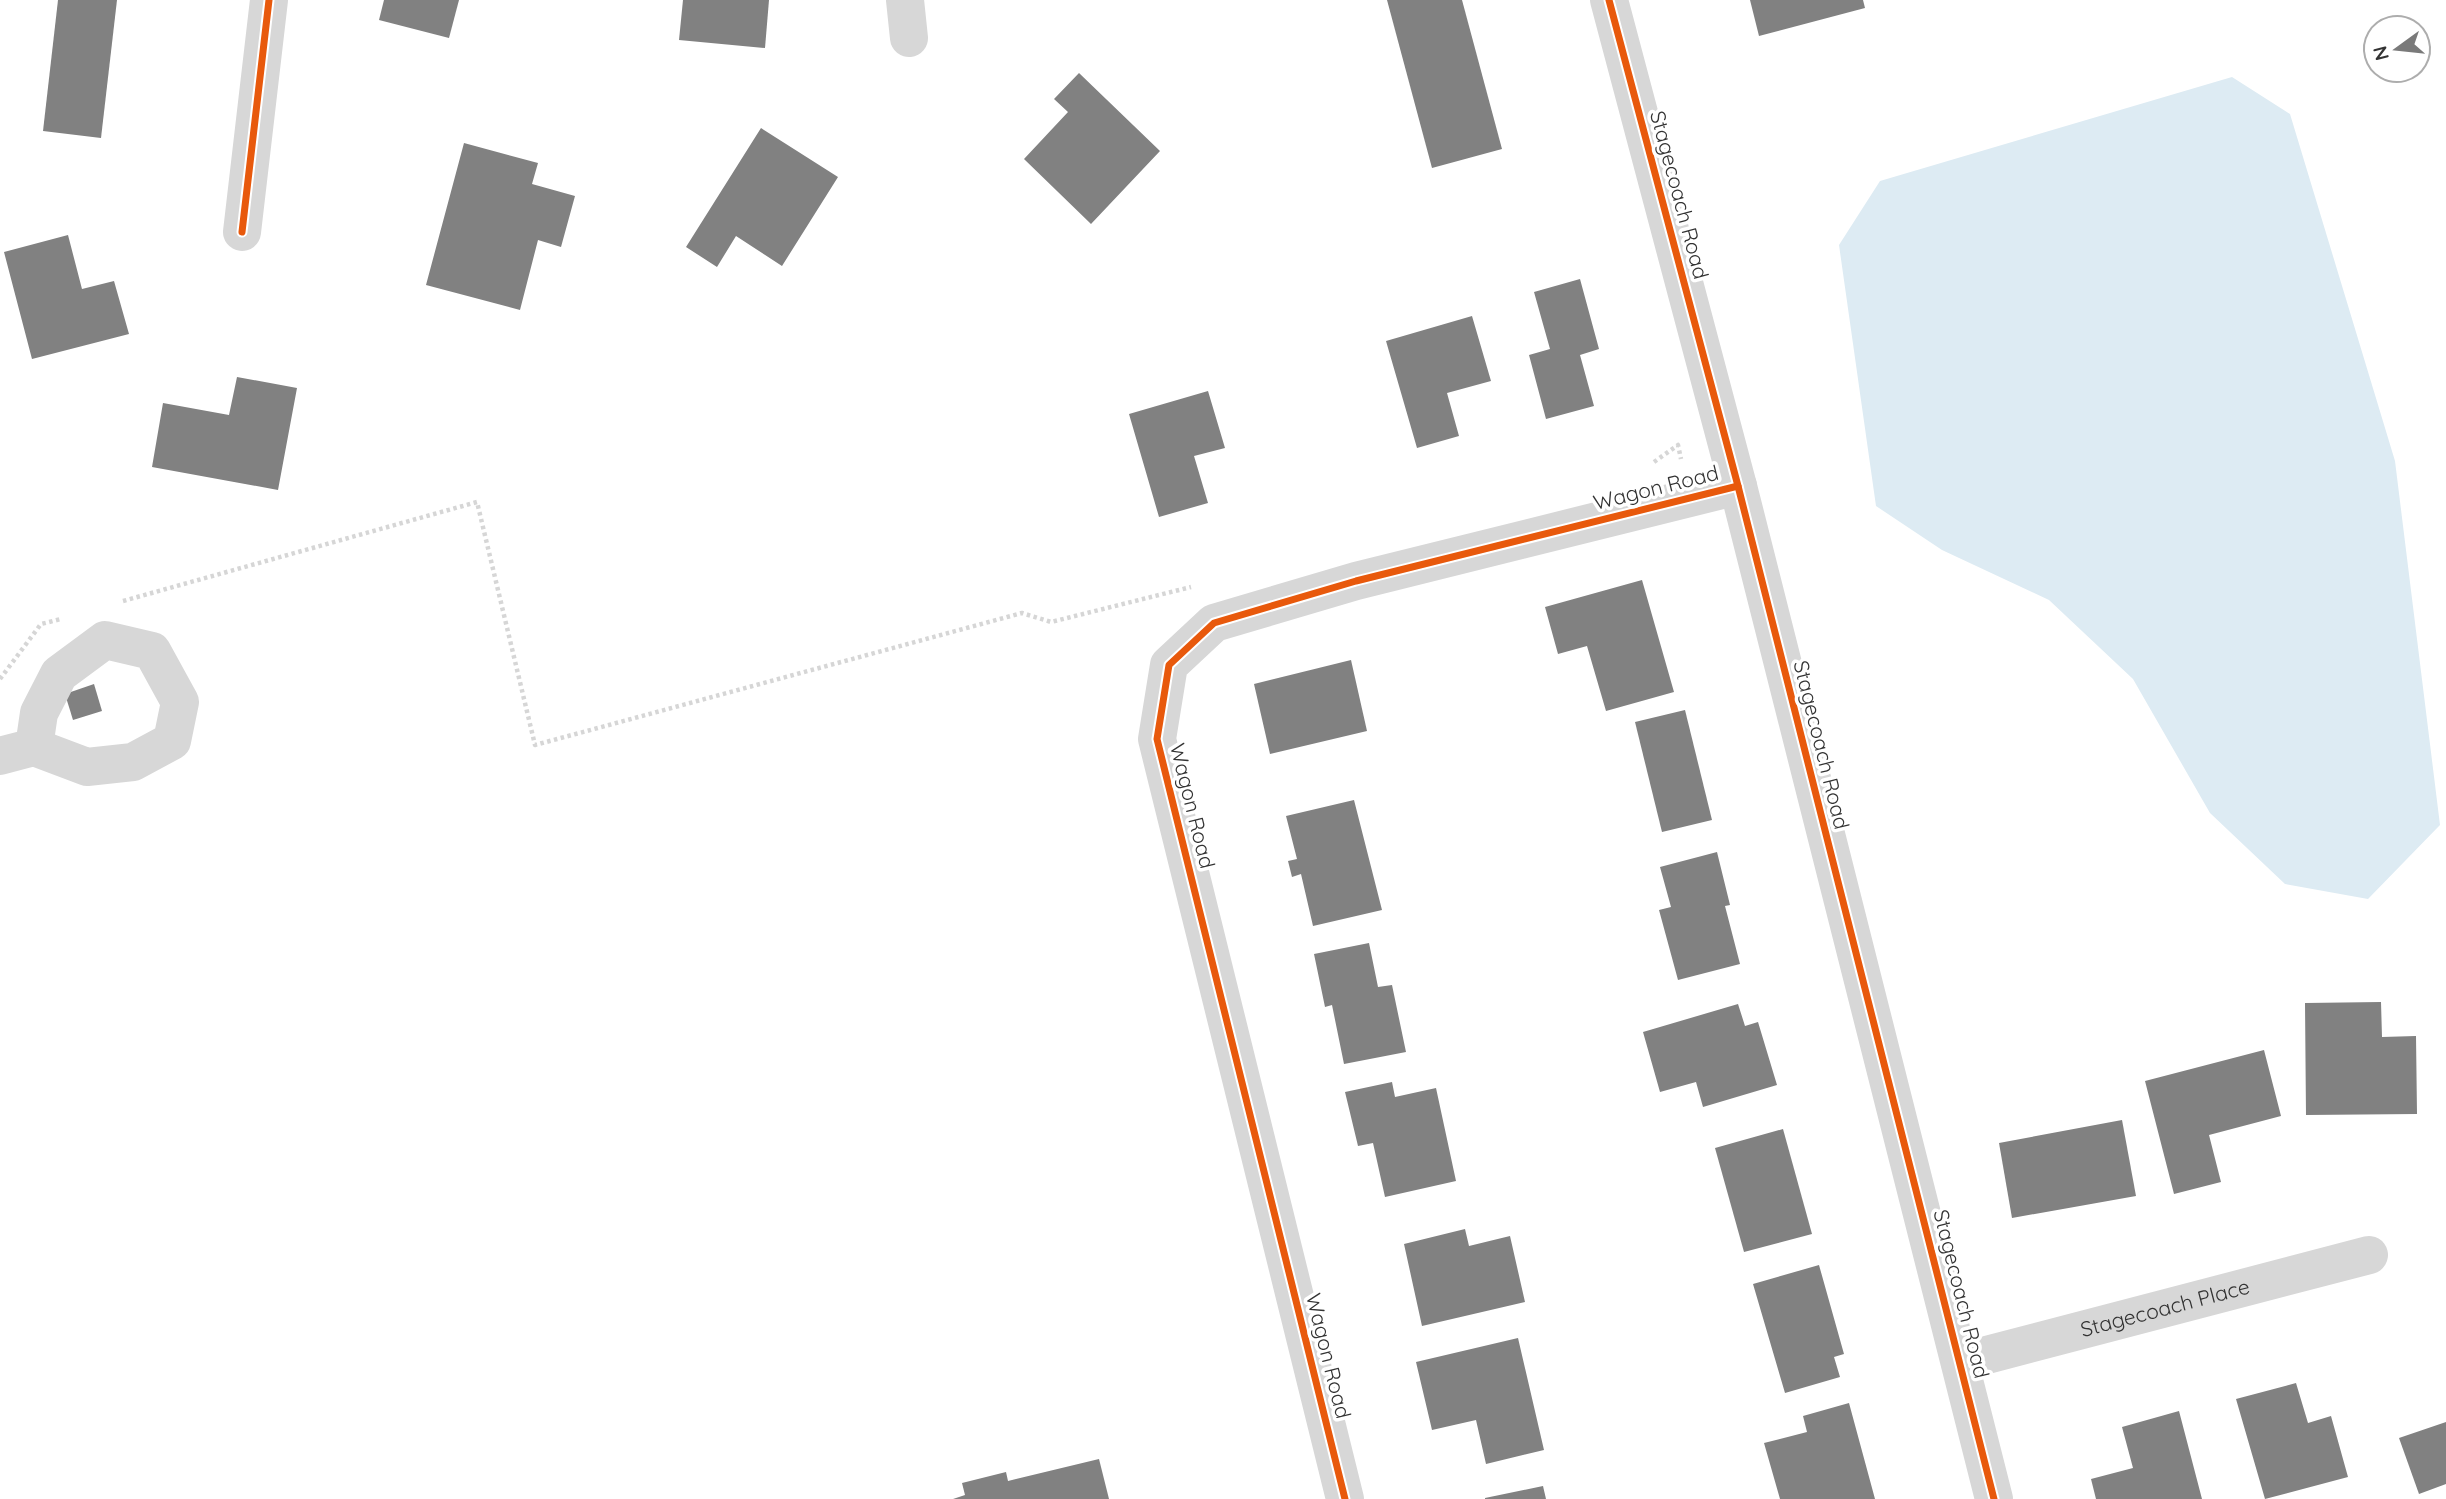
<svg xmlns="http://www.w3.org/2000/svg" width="2446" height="1499" font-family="Quicksand,sans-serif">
<rect width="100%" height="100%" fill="#fff"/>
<polygon fill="#ddebf3" points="2232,77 2290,114 2395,461 2440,825 2368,899 2285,884 2210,813 2133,679 2049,600 1942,550 1876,506 1839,245 1880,181"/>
<g fill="#818181">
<polygon points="58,0 117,0 101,138 43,131"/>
<polygon points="384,0 459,0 449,38 379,20"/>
<polygon points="683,0 769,0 765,48 679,40"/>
<polygon points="1387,0 1462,0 1502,149 1432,168"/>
<polygon points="1750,0 1863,0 1865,8 1759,36"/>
<polygon points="1079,73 1160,151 1091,224 1024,159 1068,112 1054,99"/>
<polygon points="761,128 838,177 782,266 736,236 717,267 686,247"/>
<polygon points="464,143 538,163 532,184 575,196 561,247 538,240 520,310 426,285"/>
<polygon points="68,235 82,289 114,281 129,334 32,359 4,252"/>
<polygon points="1580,279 1599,349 1580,355 1594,406 1546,419 1529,355 1550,349 1534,292"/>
<polygon points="1472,316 1491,381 1447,393 1459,436 1417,448 1386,341"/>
<polygon points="237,377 297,388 278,490 152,467 163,403 229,415"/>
<polygon points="1208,391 1225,448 1194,456 1208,503 1159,517 1129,414"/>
<polygon points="1642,580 1674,692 1606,711 1587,646 1558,654 1545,607"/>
<polygon points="1351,660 1367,731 1270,754 1254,684"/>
<polygon points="94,684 102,711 73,720 65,694"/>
<polygon points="1685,710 1712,820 1662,832 1635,722"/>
<polygon points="1354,800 1382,910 1313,926 1301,874 1292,877 1288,861 1297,859 1286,816"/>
<polygon points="1717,852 1730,905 1725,906 1740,964 1678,980 1659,910 1671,907 1660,867"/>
<polygon points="1369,943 1378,987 1392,985 1406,1052 1344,1064 1332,1005 1325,1007 1314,954"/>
<polygon points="2381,1002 2382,1037 2416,1036 2417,1114 2306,1115 2305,1003"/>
<polygon points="1738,1004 1745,1026 1758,1022 1777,1085 1703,1107 1696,1082 1660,1092 1643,1032"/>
<polygon points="2264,1050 2281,1116 2209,1135 2221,1182 2174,1194 2145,1081"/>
<polygon points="1392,1082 1395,1097 1436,1088 1456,1181 1385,1197 1373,1143 1358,1146 1345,1092"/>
<polygon points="2122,1120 2136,1196 2012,1218 1999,1143"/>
<polygon points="1783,1129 1812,1234 1744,1252 1715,1148"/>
<polygon points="1465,1229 1469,1246 1510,1236 1525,1302 1422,1326 1404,1244"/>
<polygon points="1819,1265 1844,1354 1834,1357 1840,1377 1785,1393 1753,1284"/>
<polygon points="1518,1338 1544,1450 1486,1464 1476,1420 1432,1430 1416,1362"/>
<polygon points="2296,1383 2308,1423 2331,1416 2348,1477 2265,1499 2236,1399"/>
<polygon points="1849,1403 1875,1499 1780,1499 1764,1443 1807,1432 1803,1416"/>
<polygon points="2179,1411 2202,1499 2096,1499 2091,1479 2133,1468 2122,1427"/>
<polygon points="2446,1422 2446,1484 2419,1494 2399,1438"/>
<polygon points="1099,1459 1109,1499 953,1499 965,1495 962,1483 1006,1472 1008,1481"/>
<polygon points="1543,1486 1546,1499 1485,1499 1485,1498"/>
</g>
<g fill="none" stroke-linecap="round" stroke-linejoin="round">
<g stroke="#d6d6d6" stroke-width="4.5" stroke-dasharray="3.5 3.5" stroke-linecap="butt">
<polyline points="1654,462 1678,445 1681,459"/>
<polyline points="123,601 477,502 535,745 1022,613 1051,622 1191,587"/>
<polyline points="0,679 41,624 61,619"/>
</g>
<g stroke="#d7d7d7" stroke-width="38">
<polyline points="905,0 909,38"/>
<polyline points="1609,0 1738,486 1994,1499"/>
<polyline points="242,232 269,0"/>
<polyline points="0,756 34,747 87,767 133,762 172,741 180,702 152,651 105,640 59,674 39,713 34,747"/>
<path id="s1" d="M1960 1362 2369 1255"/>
<polyline points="1345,1499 1157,739 1169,665 1214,623 1356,581 1738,486"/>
</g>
<g stroke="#fff" stroke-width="11">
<g id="cycleway">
<polyline points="1609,0 1738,486 1994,1499"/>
<polyline points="242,232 269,0"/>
<polyline points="1345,1499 1157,739 1169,665 1214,623 1356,581 1738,486"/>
</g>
</g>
<use href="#cycleway" stroke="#e8590c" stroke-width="7"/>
</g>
<g text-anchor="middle" stroke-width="7" stroke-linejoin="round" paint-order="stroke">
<g font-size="21" fill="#333" stroke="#fff">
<text transform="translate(1679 195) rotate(75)" y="7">Stagecoach Road</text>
<text transform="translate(1656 488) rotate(-14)" y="7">Wagon Road</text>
<text transform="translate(1821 745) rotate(76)" y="7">Stagecoach Road</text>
<text transform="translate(1192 806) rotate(76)" y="7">Wagon Road</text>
<text transform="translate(1961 1294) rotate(76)" y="7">Stagecoach Road</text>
<text dy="7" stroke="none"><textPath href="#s1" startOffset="212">Stagecoach Place</textPath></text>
<text transform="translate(1328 1356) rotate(76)" y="7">Wagon Road</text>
</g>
</g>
<g transform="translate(2397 49) rotate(255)"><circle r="33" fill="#ffffff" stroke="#adadad" stroke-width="2"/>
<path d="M0-5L12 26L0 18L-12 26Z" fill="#7a7a7a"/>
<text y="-10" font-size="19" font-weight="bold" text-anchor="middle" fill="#333333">N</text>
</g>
</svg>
